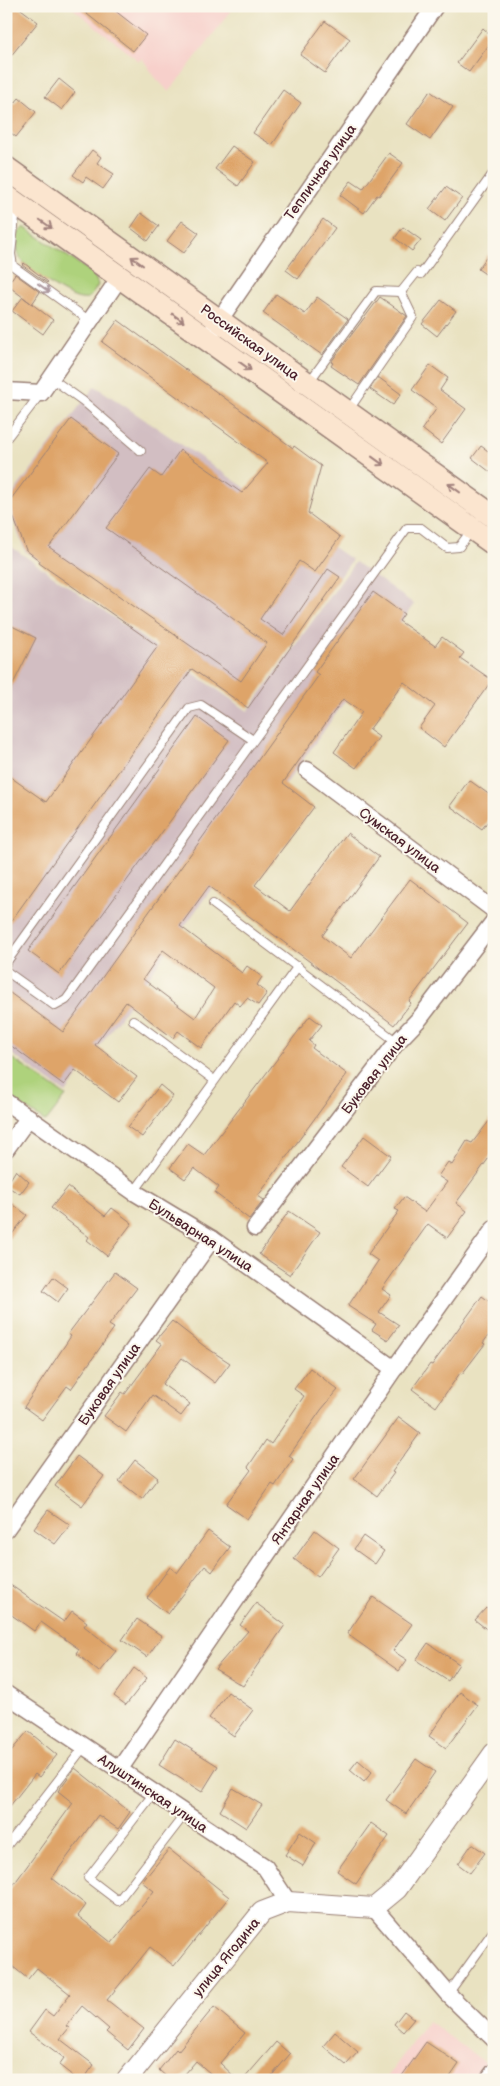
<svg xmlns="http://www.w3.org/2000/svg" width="500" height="2086" font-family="'Balsamiq Sans',sans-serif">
<rect width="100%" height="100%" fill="#fbf7ec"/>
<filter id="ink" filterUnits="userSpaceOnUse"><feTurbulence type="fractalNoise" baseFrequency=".02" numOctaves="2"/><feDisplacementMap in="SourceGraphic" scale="10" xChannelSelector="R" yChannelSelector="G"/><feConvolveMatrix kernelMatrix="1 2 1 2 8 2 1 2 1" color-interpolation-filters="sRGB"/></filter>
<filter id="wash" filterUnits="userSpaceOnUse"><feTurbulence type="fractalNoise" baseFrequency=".0096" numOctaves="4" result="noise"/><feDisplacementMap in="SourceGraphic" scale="20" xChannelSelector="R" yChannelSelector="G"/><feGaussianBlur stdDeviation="1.12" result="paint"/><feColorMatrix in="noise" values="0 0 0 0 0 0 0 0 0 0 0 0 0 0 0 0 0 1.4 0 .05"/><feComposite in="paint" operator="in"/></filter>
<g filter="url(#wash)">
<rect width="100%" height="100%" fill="#e9e2c1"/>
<g fill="#f7d0cb">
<polygon points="70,6 235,6 169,92 155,77 142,58 139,61"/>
<polygon points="428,2021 490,2066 480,2080 385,2080"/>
</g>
<g fill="#d2bec2">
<polygon points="95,386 352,560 248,708 25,551 6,502"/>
<polygon points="6,543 248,711 355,562 414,604 66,1093 6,1050"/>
</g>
<g fill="#aed27c" stroke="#7c7854">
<path d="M24 227 94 274 98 285C94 291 92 297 85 299 72 302 28 270 21 259 16 252 17 241 18 233Z"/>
<polygon points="6,1054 66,1096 46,1122 6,1095"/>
</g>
<g id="blocks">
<g fill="#dea469" fill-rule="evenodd">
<polygon points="6,6 17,6 38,22 6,62"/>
<polygon points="77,6 109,6 146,35 133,51"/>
<polygon points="325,21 350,39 325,73 300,55"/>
<polygon points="483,28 494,38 469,72 457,63"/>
<polygon points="59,79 75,92 62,110 45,97"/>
<polygon points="283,90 301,103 272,145 253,133"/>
<polygon points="430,91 453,107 430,140 407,124"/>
<polygon points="19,98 36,112 16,137 6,129 6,114"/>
<polygon points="232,146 255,162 238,186 215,169"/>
<polygon points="92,150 101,157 97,163 114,174 103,189 86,177 83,182 73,175"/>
<polygon points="389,153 403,163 379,196 377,195 364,213 340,195 351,181 363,189"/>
<polygon points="446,187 462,198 445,221 429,209"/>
<polygon points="141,213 159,226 148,241 131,228"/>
<polygon points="323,219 335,228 298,279 286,270"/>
<polygon points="182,221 199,233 184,253 167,241"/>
<polygon points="403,227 421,240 412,251 395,238"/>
<polygon points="494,247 494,280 478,269"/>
<polygon points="24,263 48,282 47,283 22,265"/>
<polygon points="15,274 40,292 32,304 7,285"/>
<polygon points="276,294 305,314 317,297 348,319 322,355 263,313"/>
<polygon points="23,297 53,320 43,334 12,311"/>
<polygon points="380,297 407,316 359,385 331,366 333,363 331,362"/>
<polygon points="441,300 456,311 437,336 422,324"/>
<polygon points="118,320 293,448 294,446 321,466 308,513 340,537 315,572 299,561 260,619 283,635 328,569 340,577 248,708 192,669 6,928 6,774 46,802 158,646 39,563 40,561 26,550 8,503 71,419 118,454 49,547 241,681 267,643 106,528 150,469 161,477 180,450 242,493 268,463 102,342"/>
<polygon points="430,365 448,378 440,390 466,409 441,444 422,429 437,408 412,390"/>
<polygon points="378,377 401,394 393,405 370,389"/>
<polygon points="481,446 494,455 494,475 472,458"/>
<path d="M373 592 404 614 399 621 435 646 442 637 464 653 460 658 492 680 444 747 419 728 435 706 404 682 369 730 379 737 356 768 334 752 362 712 343 699 283 783 314 807 255 885 290 911 347 833 379 857 322 936 351 958 410 879 468 923 409 1001 411 1003 394 1025 209 886 180 926 242 973 247 966 262 977 257 985 267 993 258 1005 247 998 240 1006 234 1001 201 1048 178 1031 173 1038 126 1002 95 1045 137 1077 118 1102 75 1070 64 1085 6 1042V990L63 1032 319 675 315 672ZM163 950 214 988 195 1018 143 979Z"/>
<polygon points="6,623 36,638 6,698"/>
<polygon points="197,717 229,740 59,974 28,951"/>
<polygon points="469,780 494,798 494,813 482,829 450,806"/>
<polygon points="310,1016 322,1025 309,1041 314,1045 312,1048 347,1074 258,1196 264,1200 249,1219 215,1193 219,1187 194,1168 185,1179 170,1168 188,1144 204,1155"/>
<polygon points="160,1085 173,1096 142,1137 128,1127"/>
<polygon points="494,1115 494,1151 456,1203 467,1211 447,1238 428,1224 382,1289 391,1295 379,1312 399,1325 388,1340 372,1330 376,1324 348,1306 378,1261 368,1254 399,1211 395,1209 404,1197 425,1212 447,1182 438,1176 448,1162 452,1165 467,1141 472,1143"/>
<polygon points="364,1136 391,1156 368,1187 341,1167"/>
<polygon points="16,1170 29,1182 20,1194 6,1186"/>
<polygon points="68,1187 105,1216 112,1208 132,1223 107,1256 87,1240 89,1237 51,1208"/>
<polygon points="6,1199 27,1215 6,1242"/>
<polygon points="289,1211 320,1232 290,1275 259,1254"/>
<polygon points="115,1272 137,1288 109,1325 114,1328 71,1389 67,1386 42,1420 24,1407 71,1336 68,1334"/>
<polygon points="53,1277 68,1288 58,1302 43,1291"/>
<polygon points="482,1296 494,1305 494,1328 483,1343 485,1344 462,1374 460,1373 436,1407 412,1389 430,1364 432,1365"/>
<polygon points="172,1321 204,1346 230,1363 215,1383 182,1358 162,1384 190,1404 181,1416 152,1395 126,1432 104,1416 122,1392 125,1394 162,1344 156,1340"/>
<polygon points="310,1368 338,1390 321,1410 289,1456 293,1459 275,1486 272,1484 247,1519 226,1504 251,1470 248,1467 266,1440 271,1444 304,1396 294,1389"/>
<polygon points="399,1417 420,1433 392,1472 394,1473 377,1496 354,1479"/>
<polygon points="77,1456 104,1476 82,1506 55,1486"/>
<polygon points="135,1460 158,1478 142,1499 119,1481"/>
<polygon points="48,1510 70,1525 55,1544 34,1529"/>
<polygon points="315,1530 339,1548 318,1577 294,1559"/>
<polygon points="208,1531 230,1547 212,1572 205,1566 168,1614 147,1598 170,1567 177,1573"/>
<polygon points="363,1536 384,1551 375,1564 354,1549"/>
<polygon points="6,1582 64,1622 72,1611 87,1622 84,1626 116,1651 99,1672 76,1653 79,1649 41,1622 34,1631 6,1611"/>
<polygon points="373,1597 412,1624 393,1651 407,1660 399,1671 347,1634"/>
<polygon points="256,1603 285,1625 243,1686 215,1669 248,1631 240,1625"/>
<polygon points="486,1608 494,1614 494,1635 475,1620"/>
<polygon points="137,1619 162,1636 147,1657 122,1640"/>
<polygon points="428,1643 459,1664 448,1681 416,1660"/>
<polygon points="134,1668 147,1678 126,1705 114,1696"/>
<polygon points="228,1692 253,1710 234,1736 209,1718"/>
<polygon points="460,1692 478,1705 446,1748 429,1736"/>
<polygon points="28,1731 57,1755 39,1777 35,1774 6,1811 6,1757"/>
<polygon points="175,1739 218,1766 202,1792 159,1765"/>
<polygon points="416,1759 435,1772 406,1814 386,1800"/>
<polygon points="358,1760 372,1772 364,1782 350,1770"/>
<polygon points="75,1768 130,1812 118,1829 98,1815 52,1878 86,1905 78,1916 112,1943 154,1891 142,1882 169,1849 229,1897 174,1966 150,1947 107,2000 144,2029 128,2050 106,2032 109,2029 82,2006 66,2026 69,2028 60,2039 94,2065 83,2080 78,2080 59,2065 64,2058 29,2032 45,2010 53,2016 70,1994 37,1968 28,1979 6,1961 6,1895 73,1803 58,1791"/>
<polygon points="233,1788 262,1805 246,1828 220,1811"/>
<polygon points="371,1823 389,1836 356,1884 337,1871"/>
<polygon points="300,1832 316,1843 303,1866 285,1855"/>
<polygon points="472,1844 485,1853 470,1873 458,1864"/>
<polygon points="214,2007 245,2033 220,2063 238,2080 218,2080 196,2061 180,2080 170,2080 159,2070 176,2049 178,2051"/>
<polygon points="404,2011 414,2019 403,2032 394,2024"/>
<polygon points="335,2032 358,2052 346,2065 323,2046"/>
<polygon points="276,2042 290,2054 268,2080 243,2080"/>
<polygon points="426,2042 459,2064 448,2080 399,2080"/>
</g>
</g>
</g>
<g filter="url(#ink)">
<use href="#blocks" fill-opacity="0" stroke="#9a8076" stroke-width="1"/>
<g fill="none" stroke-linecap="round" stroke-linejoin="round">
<g stroke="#9a8076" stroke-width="10">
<g id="service">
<polyline points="16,208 11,254 13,266 90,321"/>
<polyline points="421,274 494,172"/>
<polyline points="51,378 83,401 141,451"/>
<polyline points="309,382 376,291 401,292 417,272"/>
<polyline points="348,411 413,317 401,292"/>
<polyline points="6,439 41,393"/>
<polyline points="213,904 397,1042"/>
<polyline points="6,963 189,708 201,705 253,740"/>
<polyline points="6,971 55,1006 66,1000 407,528 421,528 447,548 459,547 471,531"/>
<polyline points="133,1020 214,1080"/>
<polyline points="134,1192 298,966"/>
<polyline points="154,1793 88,1878 118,1901 185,1814"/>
<polyline points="6,1847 84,1747"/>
<polyline points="448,1994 494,1930"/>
</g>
</g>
<g stroke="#9a8076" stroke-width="19">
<g id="minor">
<polyline points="214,328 435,6"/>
<polyline points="6,391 41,393 120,277"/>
<polyline points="307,770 494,910"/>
<polyline points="6,1102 134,1192 212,1239 394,1369"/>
<polyline points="6,1149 29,1117"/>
<polyline points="255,1228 397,1042 420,1018 494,921"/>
<polyline points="6,1529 212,1239"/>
<polyline points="6,1694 265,1867 288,1902"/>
<polyline points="119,1770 394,1369 494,1229"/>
<polyline points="374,1908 448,1994 494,2039"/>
<polyline points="488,2080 494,2072"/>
</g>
</g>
<g stroke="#9a8076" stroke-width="22">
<polyline id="tertiary" points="127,2080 262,1912 288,1902 374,1908 397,1889 494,1753"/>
</g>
<g stroke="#9a8076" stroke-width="25">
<g id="secondary">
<polyline points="6,168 494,517"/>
<polyline points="6,196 494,544"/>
</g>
</g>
<use href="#service" stroke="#fff" stroke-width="8"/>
<use href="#minor" stroke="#fff" stroke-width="16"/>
<use href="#tertiary" stroke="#fff" stroke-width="20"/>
<use href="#secondary" stroke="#fbe5cf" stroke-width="22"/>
</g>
<defs><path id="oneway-shaft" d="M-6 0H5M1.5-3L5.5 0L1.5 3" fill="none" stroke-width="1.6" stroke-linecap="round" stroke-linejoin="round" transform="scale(1.25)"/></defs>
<g stroke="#a2827d">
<use href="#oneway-shaft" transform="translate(46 224) rotate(35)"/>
<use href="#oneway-shaft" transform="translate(137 261) rotate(-144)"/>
<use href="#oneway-shaft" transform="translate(178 318) rotate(36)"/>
<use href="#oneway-shaft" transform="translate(245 366) rotate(36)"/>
<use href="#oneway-shaft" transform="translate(378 461) rotate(36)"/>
<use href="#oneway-shaft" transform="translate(454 488) rotate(-144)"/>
</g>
<use stroke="#ae9aa0" href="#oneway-shaft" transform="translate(44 288) rotate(36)"/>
</g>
<g text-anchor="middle" stroke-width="4" stroke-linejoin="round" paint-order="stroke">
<g font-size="14" fill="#4a1f2b" stroke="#fbf7ec">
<text transform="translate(320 172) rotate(-55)" y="5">Тепличная улица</text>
<text transform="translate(250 342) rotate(36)" y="5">Российская улица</text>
<text transform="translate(400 840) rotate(37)" y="5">Сумская улица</text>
<text transform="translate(374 1074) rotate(-52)" y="5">Буковая улица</text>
<text transform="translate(201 1235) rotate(33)" y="5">Бульварная улица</text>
<text transform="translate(109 1384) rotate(-55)" y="5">Буковая улица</text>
<text transform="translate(305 1499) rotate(-55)" y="5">Янтарная улица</text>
<text transform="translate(153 1793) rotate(34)" y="5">Алуштинская улица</text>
<text transform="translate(226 1957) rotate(-51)" y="5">улица Ягодина</text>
</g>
</g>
<rect width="500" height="2086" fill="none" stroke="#fbf7ec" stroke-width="25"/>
</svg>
